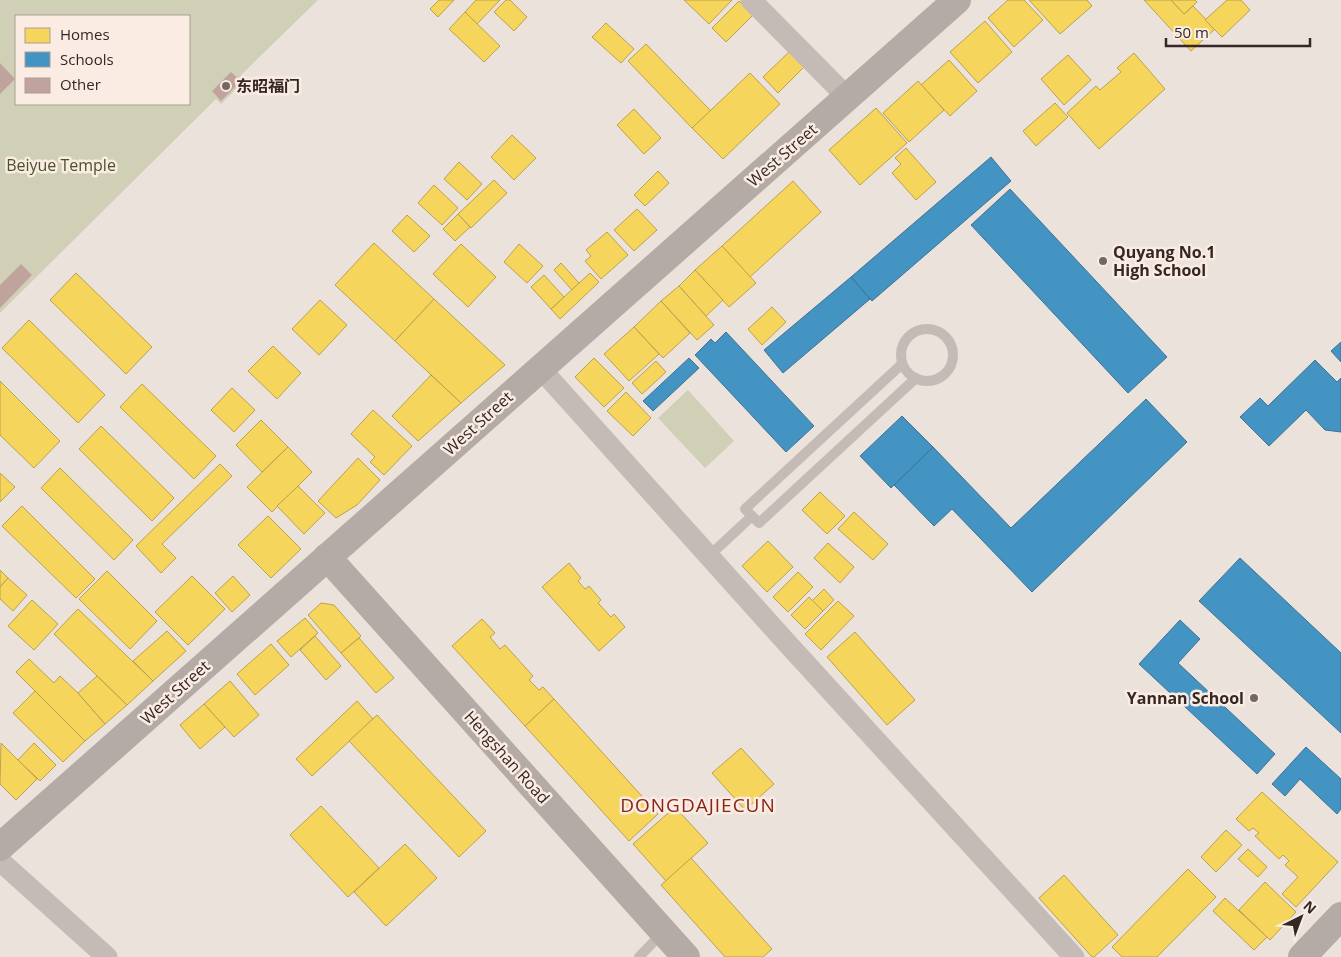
<svg xmlns="http://www.w3.org/2000/svg" width="1341" height="957" font-family="'Open Sans','Noto Sans SC',sans-serif">
<rect width="100%" height="100%" fill="#ece2dc"/>
<g fill="#cfd0b6" fill-rule="evenodd">
<path d="M0 0H318L241 75 245 80 221 104 216 99 0 313ZM16 16H189V104H16Z"/>
<polygon points="688,390 734,441 705,468 658,418"/>
</g>
<g fill="#f6d55c" stroke="#bca14c">
<polygon points="439,0 454,0 438,17 430,9"/>
<polygon points="476,0 500,0 477,24 465,12"/>
<polygon points="506,0 510,0 527,17 514,31 494,12"/>
<polygon points="684,0 732,0 709,24"/>
<polygon points="1008,0 1024,0 1043,20 1014,47 988,18"/>
<polygon points="1029,0 1087,0 1092,6 1060,34"/>
<polygon points="1144,0 1171,0 1184,14 1193,6 1215,29 1191,51"/>
<polygon points="1171,0 1195,0 1197,2 1184,14"/>
<polygon points="1227,0 1241,0 1250,10 1222,37 1205,20"/>
<polygon points="739,1 753,15 726,42 712,28"/>
<polygon points="465,12 500,46 484,62 449,29"/>
<polygon points="985,21 1012,52 978,83 950,52"/>
<polygon points="606,23 634,49 621,63 592,37"/>
<polygon points="646,44 711,111 692,128 628,61"/>
<polygon points="791,50 806,65 778,93 763,77"/>
<polygon points="1134,53 1165,89 1099,149 1067,113 1096,86 1100,90 1121,72 1117,68"/>
<polygon points="1068,55 1091,80 1064,105 1041,79"/>
<polygon points="949,60 977,91 950,116 921,85"/>
<polygon points="750,73 780,104 723,159 692,128"/>
<polygon points="918,81 944,110 909,142 883,113"/>
<polygon points="1055,103 1068,117 1036,146 1023,131"/>
<polygon points="876,108 907,143 860,185 829,150"/>
<polygon points="634,109 661,138 644,154 617,125"/>
<polygon points="512,135 536,158 514,180 491,157"/>
<polygon points="906,148 936,182 916,200 892,173 901,164 895,158"/>
<polygon points="459,162 482,184 467,200 444,179"/>
<polygon points="658,171 669,183 645,206 634,195"/>
<polygon points="494,180 507,193 471,228 458,214"/>
<polygon points="793,181 821,212 750,277 722,246"/>
<polygon points="434,185 458,208 442,225 418,203"/>
<polygon points="637,209 657,230 634,251 614,230"/>
<polygon points="458,214 470,227 455,241 443,229"/>
<polygon points="407,215 430,236 414,252 392,231"/>
<polygon points="607,232 628,255 601,279 585,261 591,256 586,250"/>
<polygon points="374,243 434,299 395,341 335,285"/>
<polygon points="461,244 496,277 468,307 433,274"/>
<polygon points="519,244 543,266 527,283 504,262"/>
<polygon points="722,246 756,283 729,307 695,270"/>
<polygon points="561,263 579,283 572,290 554,270"/>
<polygon points="695,270 723,300 706,316 679,286"/>
<polygon points="76,273 152,347 126,374 50,300"/>
<polygon points="590,273 599,282 560,319 551,309"/>
<polygon points="544,275 564,297 551,309 531,287"/>
<polygon points="679,286 714,325 697,340 661,301"/>
<polygon points="434,299 505,365 461,403 395,341"/>
<polygon points="320,300 347,325 319,355 292,329"/>
<polygon points="661,301 690,333 663,358 634,327"/>
<polygon points="772,307 786,322 762,345 748,329"/>
<polygon points="29,320 105,395 78,423 2,348"/>
<polygon points="634,327 659,354 629,381 604,354"/>
<polygon points="273,346 301,373 277,399 248,371"/>
<polygon points="594,358 624,388 604,407 575,377"/>
<polygon points="656,361 666,372 642,394 632,383"/>
<polygon points="431,375 461,403 418,441 392,416"/>
<polygon points="0,381 60,441 34,468 0,435"/>
<polygon points="142,384 216,456 194,479 120,407"/>
<polygon points="232,388 255,410 234,432 211,410"/>
<polygon points="626,392 651,418 633,436 607,411"/>
<polygon points="373,410 412,446 384,475 370,462 375,457 351,434"/>
<polygon points="261,420 288,447 262,472 236,445"/>
<polygon points="101,426 174,498 152,521 79,449"/>
<polygon points="288,447 312,472 272,512 247,487"/>
<polygon points="358,458 380,480 357,505 336,518 318,501"/>
<polygon points="220,464 232,476 162,544 176,558 161,573 136,546"/>
<polygon points="60,468 133,540 114,560 41,488"/>
<polygon points="0,473 15,487 0,502"/>
<polygon points="298,486 325,513 304,534 277,506"/>
<polygon points="820,492 845,516 827,534 802,510"/>
<polygon points="22,506 95,579 76,598 2,526"/>
<polygon points="854,512 888,544 873,560 838,529"/>
<polygon points="268,516 301,549 271,578 238,545"/>
<polygon points="768,541 793,567 767,592 742,566"/>
<polygon points="828,543 854,567 840,583 814,558"/>
<polygon points="569,563 581,578 578,581 585,589 589,586 601,600 598,603 611,617 614,614 625,627 599,651 542,587"/>
<polygon points="0,570 8,578 0,587"/>
<polygon points="107,571 157,621 130,649 79,599"/>
<polygon points="798,572 813,587 788,612 773,597"/>
<polygon points="192,576 225,609 188,645 155,612"/>
<polygon points="233,576 250,595 232,612 215,593"/>
<polygon points="8,578 27,595 13,611 0,599 0,587"/>
<polygon points="824,589 834,600 823,611 812,601"/>
<polygon points="809,597 823,611 805,629 791,615"/>
<polygon points="32,600 58,624 34,650 8,626"/>
<polygon points="838,601 854,616 821,650 805,634"/>
<polygon points="321,603 334,605 361,636 341,653 308,615"/>
<polygon points="78,609 153,681 127,705 54,634"/>
<polygon points="305,618 318,633 291,657 277,641"/>
<polygon points="482,619 495,633 490,637 500,649 505,645 533,676 529,680 539,690 543,687 554,699 525,726 452,646"/>
<polygon points="167,631 186,651 153,681 133,661"/>
<polygon points="855,632 915,700 887,725 827,657"/>
<polygon points="315,636 341,666 326,680 300,650"/>
<polygon points="359,638 394,678 376,693 341,653"/>
<polygon points="271,644 289,665 255,695 237,674"/>
<polygon points="29,659 54,683 60,676 78,693 105,724 85,741 16,672"/>
<polygon points="97,676 127,705 105,724 78,693"/>
<polygon points="230,681 259,715 234,737 204,704"/>
<polygon points="35,691 85,741 63,762 13,713"/>
<polygon points="554,699 658,814 629,841 525,726"/>
<polygon points="357,701 373,719 312,776 296,759"/>
<polygon points="204,704 225,727 200,749 180,725"/>
<polygon points="377,715 486,831 459,857 349,741"/>
<polygon points="1,743 37,779 16,800 0,784"/>
<polygon points="34,743 56,765 40,781 18,760"/>
<polygon points="741,748 774,784 745,810 712,773"/>
<polygon points="1262,792 1338,862 1296,907 1282,894 1298,877 1285,865 1289,861 1283,855 1279,859 1255,836 1259,833 1253,828 1249,831 1236,819"/>
<polygon points="321,806 379,868 348,897 290,835"/>
<polygon points="675,807 708,843 666,881 633,844"/>
<polygon points="1226,830 1242,845 1216,872 1201,857"/>
<polygon points="405,844 437,878 386,926 354,892"/>
<polygon points="1248,849 1267,867 1258,877 1238,859"/>
<polygon points="691,858 772,949 763,957 725,957 661,885"/>
<polygon points="1188,869 1216,897 1157,957 1122,957 1112,947"/>
<polygon points="1064,875 1118,935 1094,957 1092,957 1039,898"/>
<polygon points="1265,882 1296,912 1270,940 1239,910"/>
<polygon points="1225,898 1267,937 1254,950 1213,911"/>
</g>
<g fill="#4393c3" stroke="#3e7394">
<polygon points="991,157 1011,181 872,301 851,277"/>
<polygon points="1010,189 1167,357 1128,393 971,225"/>
<polygon points="851,277 870,299 783,373 764,350"/>
<polygon points="726,332 814,426 786,452 695,355 711,339 715,343"/>
<polygon points="1341,342 1341,362 1331,351"/>
<polygon points="689,358 699,368 653,411 643,401"/>
<polygon points="1315,360 1337,382 1341,378 1341,432 1325,430 1306,410 1269,446 1240,417 1260,398 1268,406"/>
<polygon points="1146,399 1187,442 1032,592 952,509 934,526 894,485 933,447 1011,528"/>
<polygon points="902,416 933,447 891,488 860,456"/>
<polygon points="1240,558 1341,653 1341,733 1199,601"/>
<polygon points="1180,620 1200,639 1178,663 1275,754 1257,774 1139,664"/>
<polygon points="1306,747 1341,779 1341,809 1337,814 1300,779 1285,796 1272,784"/>
</g>
<g fill="#c1a39d">
<polygon points="0,63 15,79 0,94"/>
<polygon points="231,72 241,81 221,101 212,91"/>
<polygon points="21,264 32,275 0,308 0,285"/>
</g>
<g fill="none" stroke-linecap="round" stroke-linejoin="round">
<g stroke="#c4bbb6" stroke-width="10">
<circle cx="927" cy="355" r="26"/>
<polyline points="902,364 745,509 759,523 916,378"/>
<polyline points="709,556 752,516"/>
<polyline points="639,957 663,932"/>
</g>
<g stroke="#c4bbb6" stroke-width="21">
<polyline points="751,0 847,97"/>
<polyline points="540,368 786,642 1074,957"/>
<polyline points="0,861 107,957"/>
</g>
<g stroke="#b5aba6" stroke-width="28">
<polyline points="327,557 686,957"/>
<polyline points="0,847 957,0"/>
<polyline points="1302,957 1341,916"/>
</g>
</g>
<g fill="#746865" stroke="#faece2" stroke-width="2">
<circle cx="226" cy="86" r="5"/>
<circle cx="1103" cy="261" r="5"/>
<circle cx="1254" cy="698" r="5"/>
</g>
<g text-anchor="middle" stroke-width="5" stroke-linejoin="round" paint-order="stroke">
<g font-size="16" font-weight="bold" fill="#342725" stroke="#faece2" text-anchor="start">
<text x="236" y="92">东昭福门</text>
<text x="1113" y="258">Quyang No.1<tspan x="1113" dy="18">High School</tspan></text>
<text x="1244" y="704" text-anchor="end">Yannan School</text>
</g>
<g font-size="16" fill="#342725" stroke="#faece2">
<text transform="translate(782 155) rotate(-41)" y="6">West Street</text>
<text transform="translate(478 423) rotate(-42)" y="6">West Street</text>
<text transform="translate(175 692) rotate(-42)" y="6">West Street</text>
<text transform="translate(507 757) rotate(48)" y="6">Hengshan Road</text>
</g>
<g font-size="16" fill="#495327" stroke="#faece2">
<text x="61" y="171">Beiyue Temple</text>
</g>
<g font-size="19" letter-spacing="1" fill="#87251a" stroke="#faece2">
<text x="698" y="812">DONGDAJIECUN</text>
</g>
</g>
<rect x="15" y="15" width="175" height="90" fill="#faece2" stroke="#ab9d96"/>
<rect x="25" y="28" width="25" height="15" fill="#f6d55c" stroke="#ab9d96"/>
<text x="60" y="40" font-size="15" fill="#342725">Homes</text>
<rect x="25" y="52" width="25" height="15" fill="#4393c3" stroke="#ab9d96"/>
<text x="60" y="65" font-size="15" fill="#342725">Schools</text>
<rect x="25" y="78" width="25" height="15" fill="#c1a39d" stroke="#ab9d96"/>
<text x="60" y="90" font-size="15" fill="#342725">Other</text>
<g transform="translate(1301 917) rotate(42)" stroke="#faece2" stroke-width="4" paint-order="stroke">
<path d="M0-4L9 19L0 12L-9 19Z" fill="#342725"/>
<text y="-8" font-size="14" font-weight="bold" text-anchor="middle" fill="#342725">N</text>
</g>
<path d="M1166 38v8h144v-8" fill="none" stroke="#342725" stroke-width="2.5"/>
<text x="1174" y="38" font-size="15" fill="#342725" stroke="#faece2" stroke-width="4" paint-order="stroke">50 m</text>
</svg>
